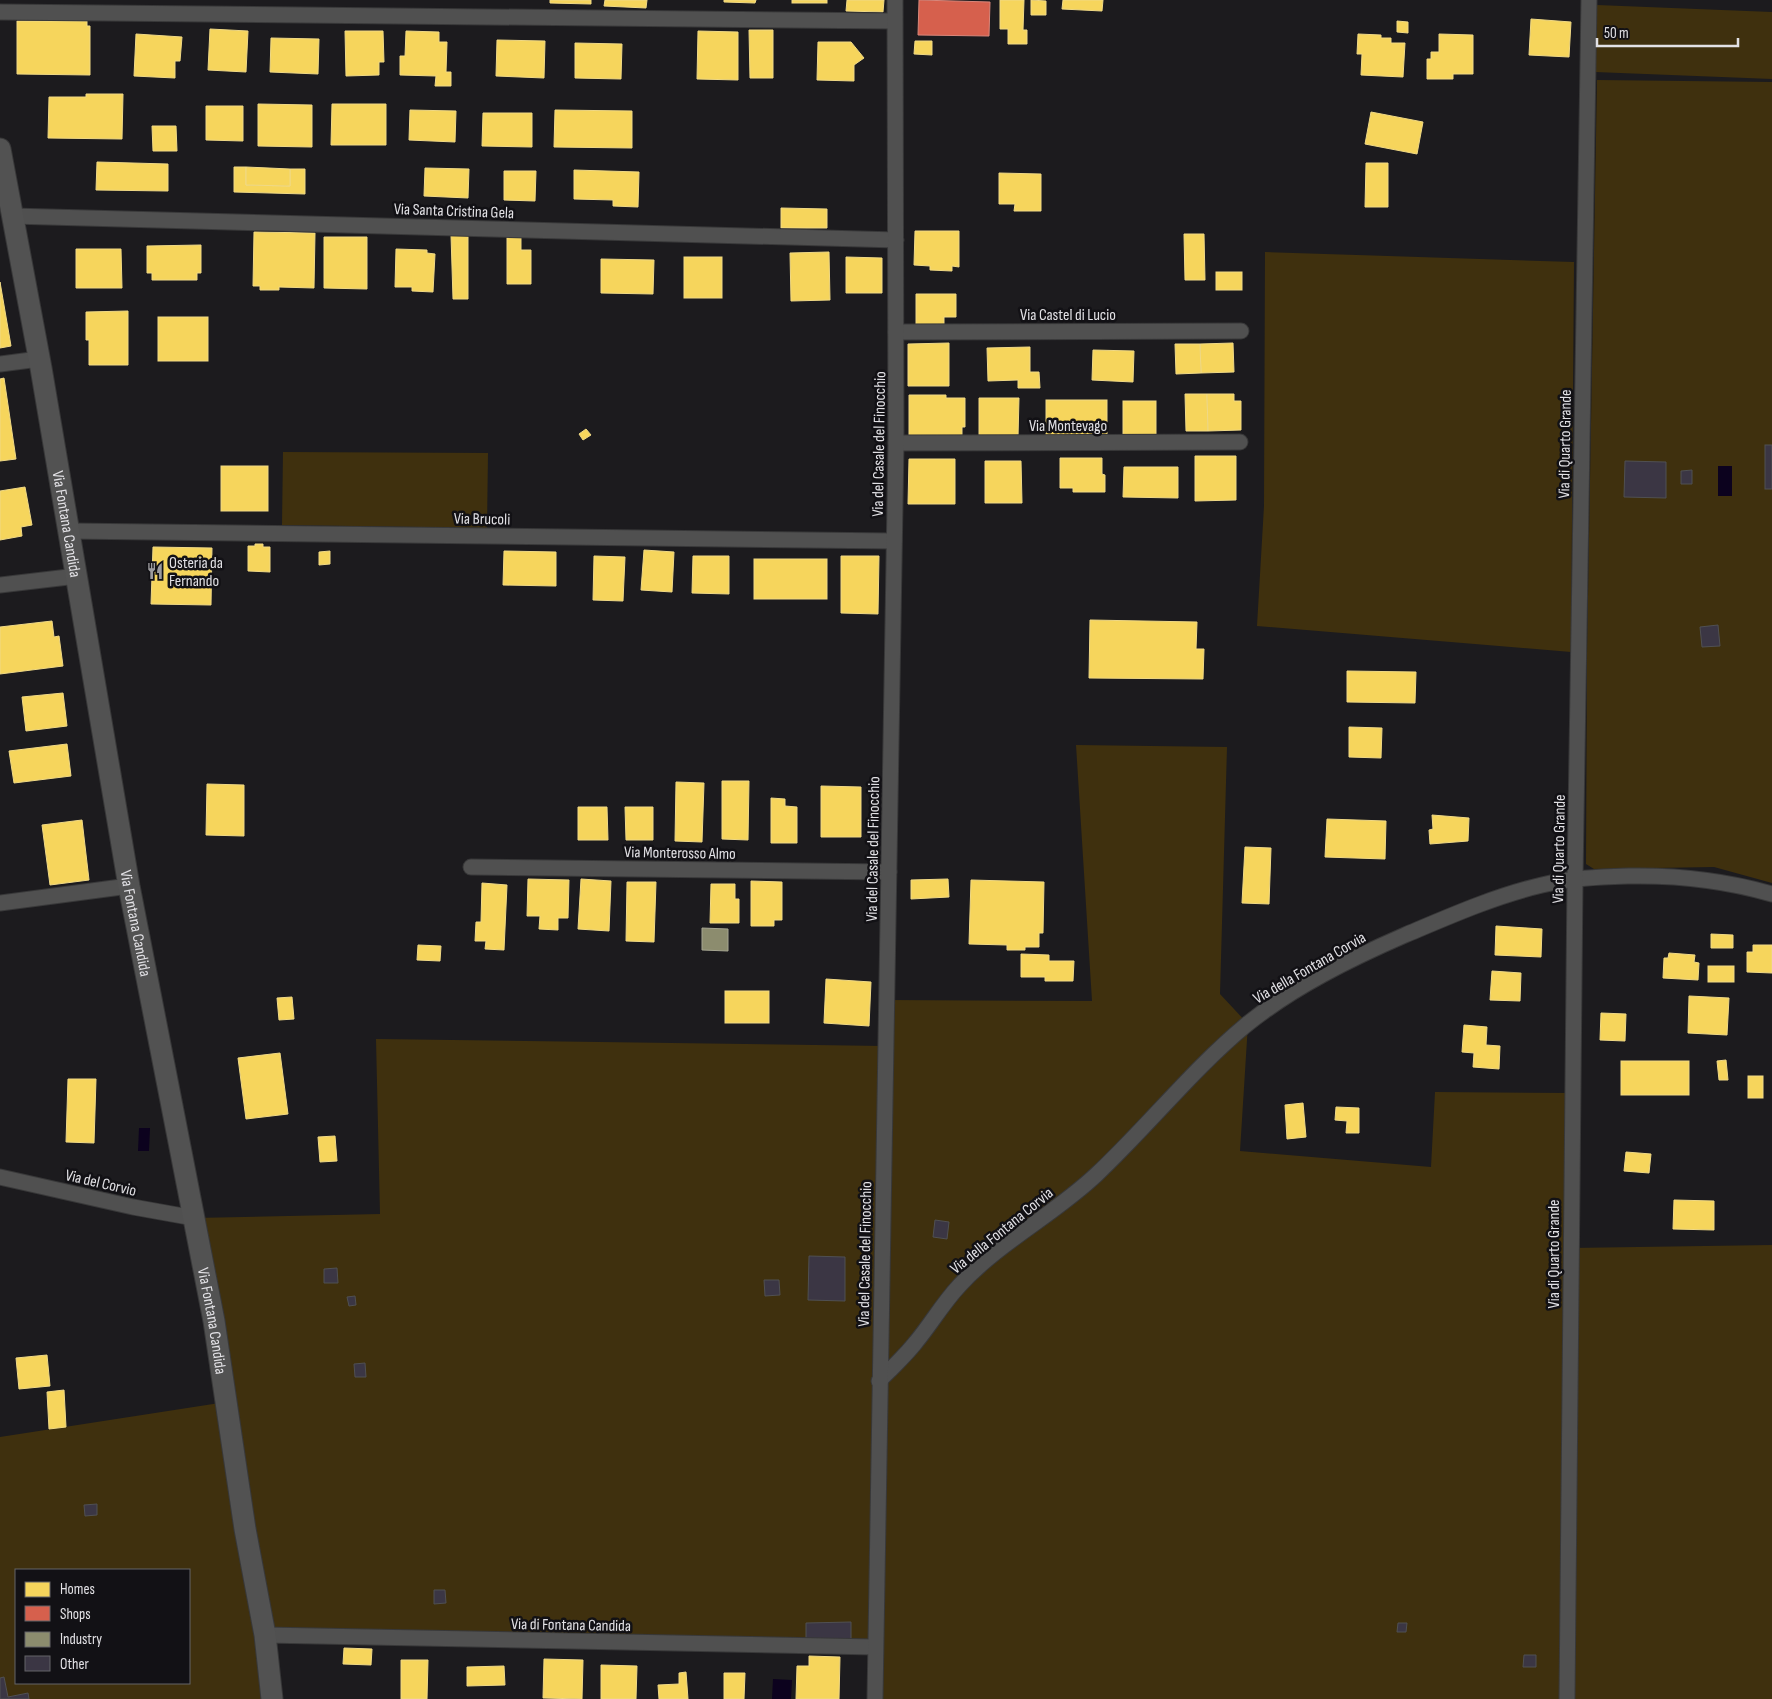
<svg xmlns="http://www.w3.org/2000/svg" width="1772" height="1699" font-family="'Sofia Sans Condensed',sans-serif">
<rect width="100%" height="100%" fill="#1c1b1e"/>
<g fill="#3f300e" fill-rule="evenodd">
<polygon points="1597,5 1772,12 1772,79 1595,72"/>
<polygon points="1597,80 1772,82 1772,883 1714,867 1594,869 1586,864 1587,653"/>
<polygon points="1265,252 1574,262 1571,652 1257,626 1264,506"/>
<polygon points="283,452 488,453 487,528 282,525"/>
<path d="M1076 745 1227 747 1220 994 1248 1024 1240 1151 1431 1167 1435 1092 1572 1093 1571 1248 1772 1245V1699H875V1647L266 1635 272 1699H0V1437L226 1402 194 1218 380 1214 376 1039 884 1046 886 1000 1092 1001ZM16 1570H189V1683H16Z"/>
</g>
<g fill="#0c021e">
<rect x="1718" y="466" width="14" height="30"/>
<polygon points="139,1128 150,1128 149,1151 138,1151"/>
<polygon points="773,1679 792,1680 791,1699 772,1699"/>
</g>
<g fill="#f6d55c" stroke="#f0d985">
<polygon points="550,0 591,0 591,4 550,3"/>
<polygon points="605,0 647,0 646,8 604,6"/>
<polygon points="724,0 756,0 755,3 724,2"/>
<rect x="792" y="0" width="35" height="3"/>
<polygon points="847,0 884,0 883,12 846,11"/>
<polygon points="1000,0 1024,0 1023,30 1027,30 1027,44 1008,44 1008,29 1000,29"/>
<polygon points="1031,0 1046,1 1046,15 1031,15"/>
<polygon points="1063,0 1103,0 1102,11 1062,9"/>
<polygon points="1531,19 1571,22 1569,57 1529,55"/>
<polygon points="17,21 87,21 87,26 90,26 90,75 17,74"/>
<polygon points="1397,21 1408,22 1408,33 1397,32"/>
<polygon points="210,29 248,31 246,72 208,70"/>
<polygon points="749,30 773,30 773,78 750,78"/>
<polygon points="345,31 383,31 384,62 379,62 379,75 346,76"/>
<polygon points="406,31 439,32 439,42 447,42 446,72 451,72 451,86 435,86 436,76 400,75 400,56 405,56"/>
<polygon points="698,31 738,32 738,80 697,79"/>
<polygon points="136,34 182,37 180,61 175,61 175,78 134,76"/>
<polygon points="1358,34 1381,35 1381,38 1391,38 1391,43 1405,43 1403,77 1361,75 1362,54 1357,54"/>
<polygon points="1439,34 1473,35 1473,74 1453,74 1453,79 1427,79 1427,59 1431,59 1431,52 1439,52"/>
<polygon points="271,38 319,39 318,74 270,72"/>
<polygon points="497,40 545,41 544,78 496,76"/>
<polygon points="915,41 932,41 932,55 914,54"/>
<polygon points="818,42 851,42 864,58 854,65 854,81 817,80"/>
<polygon points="575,43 622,44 621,79 575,78"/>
<polygon points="86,94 123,94 122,139 48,138 49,97 86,97"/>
<polygon points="258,104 312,105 312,147 258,146"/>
<polygon points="332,104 386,104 386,145 331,145"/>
<polygon points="206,106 243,106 243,141 206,140"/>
<polygon points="410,110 456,111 455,142 409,140"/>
<polygon points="555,110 632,111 632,148 554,147"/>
<polygon points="1371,112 1423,122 1417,154 1365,144"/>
<polygon points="483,113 532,113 532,147 482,146"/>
<polygon points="152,126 176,126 177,151 153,151"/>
<polygon points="97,162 168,164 168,191 96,190"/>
<polygon points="1366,163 1388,163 1388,207 1365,207"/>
<polygon points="234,167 246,167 246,185 290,186 290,169 305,169 305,194 234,192"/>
<polygon points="246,167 290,169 290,186 246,185"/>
<polygon points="425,168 469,169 468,198 424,196"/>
<polygon points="574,170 639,172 638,207 613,206 613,200 574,199"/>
<polygon points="504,171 536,171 535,201 504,200"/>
<polygon points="999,173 1041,174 1041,211 1014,211 1015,204 999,204"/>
<polygon points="781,208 827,209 827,228 781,228"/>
<polygon points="915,231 959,231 959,267 952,266 952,271 930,270 930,266 914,265"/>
<polygon points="254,232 315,233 314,288 279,287 279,290 260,290 260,286 253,286"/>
<polygon points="1184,234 1204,234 1205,280 1185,280"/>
<polygon points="451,235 468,235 468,299 453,299"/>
<polygon points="324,237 367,237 367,289 324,288"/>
<polygon points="507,237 521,237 521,250 531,250 531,284 507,284"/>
<polygon points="201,245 201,273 197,273 197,280 152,280 152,273 147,273 147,246"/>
<polygon points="76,249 121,249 122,288 76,288"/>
<polygon points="396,249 427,250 427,253 435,254 433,292 412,291 412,287 395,287"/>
<polygon points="829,252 830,300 791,301 790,253"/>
<rect x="684" y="257" width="38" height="41"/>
<polygon points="846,257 882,258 882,293 846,293"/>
<polygon points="601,259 654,260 653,294 601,293"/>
<rect x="1216" y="272" width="26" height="18"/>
<polygon points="0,282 11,346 0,348"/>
<polygon points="916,294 956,294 956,317 944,317 944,330 916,330"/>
<polygon points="128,311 128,365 89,365 89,340 86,340 86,312"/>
<rect x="158" y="317" width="50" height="44"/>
<polygon points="949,343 949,386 908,386 908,344"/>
<polygon points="1233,343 1234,372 1201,373 1200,344"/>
<polygon points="1175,344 1200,344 1201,373 1176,374"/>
<polygon points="1030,347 1030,372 1039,372 1040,388 1018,388 1018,380 988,381 987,348"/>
<polygon points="1093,350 1134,351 1133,382 1092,380"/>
<polygon points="4,378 16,459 0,461 0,379"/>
<polygon points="1185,394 1207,394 1208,431 1186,431"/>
<polygon points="1207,394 1234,394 1234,401 1241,401 1241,430 1208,431"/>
<polygon points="909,395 946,395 946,398 965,398 965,427 962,427 962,439 909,439"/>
<polygon points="979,398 1019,398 1018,437 979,437"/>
<rect x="1046" y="400" width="61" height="37"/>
<rect x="1123" y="401" width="33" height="37"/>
<polygon points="586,429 591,435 583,440 579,434"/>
<polygon points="1195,456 1236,456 1236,500 1195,501"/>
<polygon points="1060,458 1102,458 1102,474 1105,475 1105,492 1073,492 1073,488 1060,488"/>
<polygon points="909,459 955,459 955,504 908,504"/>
<polygon points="985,461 1021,461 1022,503 985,503"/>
<rect x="221" y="466" width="47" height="45"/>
<polygon points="1124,467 1178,467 1178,498 1123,497"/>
<polygon points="25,487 32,525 21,527 22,536 0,540 0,491"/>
<polygon points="255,544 263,544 263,547 270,547 270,572 248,571 248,546 255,546"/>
<polygon points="153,547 212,548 211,605 151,604"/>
<polygon points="644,550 674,552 672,592 641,590"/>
<polygon points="330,551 330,564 319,565 319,552"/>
<polygon points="504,551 556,552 556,586 503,585"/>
<polygon points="594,556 625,557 623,601 593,600"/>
<polygon points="693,556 729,556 729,594 692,593"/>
<polygon points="841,556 879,556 878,614 841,613"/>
<rect x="754" y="559" width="73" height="40"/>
<polygon points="1090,620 1197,622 1196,649 1204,649 1203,679 1089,678"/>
<polygon points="52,621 54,637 59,636 63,666 0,674 0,627"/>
<polygon points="1347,671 1416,672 1415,703 1347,702"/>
<polygon points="63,693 67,726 26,731 22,697"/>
<polygon points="1349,727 1382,728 1381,758 1349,757"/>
<polygon points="67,744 71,776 14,783 9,751"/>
<polygon points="722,781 749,781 748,840 722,839"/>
<polygon points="676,782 704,783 702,842 675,841"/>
<polygon points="207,784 244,785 244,836 206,835"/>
<polygon points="821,786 861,787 861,837 821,837"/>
<polygon points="771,798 785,799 785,806 797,807 797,843 771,843"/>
<polygon points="578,807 607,807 608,840 578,840"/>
<polygon points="625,807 653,807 653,840 626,840"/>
<polygon points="1432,815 1469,818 1468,841 1430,844 1429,830 1433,829"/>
<polygon points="1327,819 1386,821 1385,859 1325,857"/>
<polygon points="82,820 89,880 50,885 42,825"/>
<polygon points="1245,847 1271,848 1269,904 1242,903"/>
<polygon points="528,879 569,880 568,918 558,918 558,930 539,929 540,916 527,916"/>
<polygon points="581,879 611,881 609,931 578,929"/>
<polygon points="948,879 949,897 911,899 911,880"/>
<polygon points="971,880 1044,882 1043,933 1039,933 1039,947 1025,947 1025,950 1007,950 1007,945 969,944"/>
<polygon points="751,881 782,882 782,920 774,920 774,926 751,926"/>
<polygon points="627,882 656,882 654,942 626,941"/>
<polygon points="482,883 507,885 504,950 485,949 486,941 475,941 476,922 481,922"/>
<polygon points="711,884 735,884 735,899 739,899 739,923 710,923"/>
<polygon points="1496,926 1542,929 1541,957 1495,955"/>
<polygon points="1711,934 1733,935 1733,948 1711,948"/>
<polygon points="418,945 441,946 440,961 417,960"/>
<polygon points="1753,945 1772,945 1772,973 1747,972 1747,952 1753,952"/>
<polygon points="1669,953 1695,955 1694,962 1699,963 1698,980 1663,978 1664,958 1668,958"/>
<polygon points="1021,954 1049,955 1049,961 1074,961 1073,981 1045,981 1045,977 1021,977"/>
<rect x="1708" y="966" width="26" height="16"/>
<polygon points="1492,971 1521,973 1520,1001 1490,1000"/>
<polygon points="826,979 871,982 869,1026 824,1023"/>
<rect x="725" y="991" width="44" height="32"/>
<polygon points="1689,996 1729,998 1727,1035 1688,1033"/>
<polygon points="292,997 294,1019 279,1020 277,998"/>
<polygon points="1601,1013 1626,1014 1625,1041 1600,1040"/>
<polygon points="1464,1025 1487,1027 1486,1045 1500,1046 1499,1069 1473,1067 1474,1053 1462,1052"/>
<polygon points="280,1053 288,1114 246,1119 238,1058"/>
<polygon points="1726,1060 1728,1080 1719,1080 1717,1061"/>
<rect x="1621" y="1061" width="68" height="34"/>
<rect x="1748" y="1076" width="15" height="22"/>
<polygon points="68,1079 96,1079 94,1143 66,1142"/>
<polygon points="1303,1103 1306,1137 1287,1139 1285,1105"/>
<polygon points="1336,1107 1359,1108 1359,1133 1346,1133 1347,1121 1335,1120"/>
<polygon points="335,1136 337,1161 320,1162 318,1137"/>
<polygon points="1626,1152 1651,1154 1649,1173 1624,1171"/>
<polygon points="1674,1200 1714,1201 1714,1230 1673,1229"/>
<polygon points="47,1355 50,1386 19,1389 16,1358"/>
<polygon points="64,1390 66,1427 49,1429 47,1392"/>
<polygon points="344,1648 372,1649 371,1665 343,1664"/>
<polygon points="809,1656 840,1657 839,1699 796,1699 797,1666 809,1666"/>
<polygon points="544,1659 583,1660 582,1699 543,1698"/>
<polygon points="401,1660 428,1660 427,1699 401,1699"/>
<polygon points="601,1665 637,1666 636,1699 601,1699"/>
<polygon points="504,1666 505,1685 467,1686 467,1667"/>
<polygon points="686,1672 688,1699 659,1699 658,1685 679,1684 679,1673"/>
<polygon points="724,1673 745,1673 744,1699 724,1699"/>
</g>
<polygon fill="#d6604d" stroke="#da877b" points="919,0 990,2 989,36 918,35"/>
<polygon fill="#8c8c6e" stroke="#a6a692" points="702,928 728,929 728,951 702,950"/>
<g fill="#3b3644" stroke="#505052">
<rect x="1765" y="445" width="7" height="44"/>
<polygon points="1625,461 1666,462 1666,498 1624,497"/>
<polygon points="1692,470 1692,484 1681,484 1681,471"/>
<polygon points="1718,625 1720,646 1702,647 1700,627"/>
<polygon points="935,1220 949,1222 947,1239 933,1237"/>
<polygon points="809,1256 845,1257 845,1301 808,1300"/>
<polygon points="337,1268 338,1283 324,1283 324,1269"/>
<polygon points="764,1280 779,1280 780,1295 765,1296"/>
<polygon points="355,1296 356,1305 349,1306 347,1297"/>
<polygon points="365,1363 366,1377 355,1377 354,1364"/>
<polygon points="97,1504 97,1515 85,1516 84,1505"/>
<polygon points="434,1590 445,1590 446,1603 434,1604"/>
<polygon points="851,1622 851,1640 806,1640 806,1623"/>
<polygon points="1398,1623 1407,1623 1406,1632 1397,1632"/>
<polygon points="1524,1655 1536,1655 1536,1667 1523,1667"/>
<polygon points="4,1677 8,1697 28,1693 29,1699 0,1699 0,1678"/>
</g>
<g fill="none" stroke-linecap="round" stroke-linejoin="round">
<g stroke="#383839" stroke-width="17">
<g id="street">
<polyline points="0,12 894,21"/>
<polyline points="12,216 896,240"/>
<polyline points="896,332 1241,331"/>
<polyline points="0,364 39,359"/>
<polyline points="896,443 1240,442"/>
<polyline points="69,531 894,541"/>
<polyline points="0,585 77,576"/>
<polyline points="471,867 889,872"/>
<polyline points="0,903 129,886"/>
<polyline points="0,1177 133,1207 194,1218"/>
<path d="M879 1381C892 1368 905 1356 916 1342 931 1324 943 1303 959 1286 999 1242 1054 1215 1097 1174 1148 1126 1192 1070 1246 1025 1293 987 1350 959 1405 935 1450 916 1495 896 1542 885 1570 878 1599 877 1628 876 1678 875 1724 880 1772 894"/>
<polyline points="265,1635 875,1647"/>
<polyline points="875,1699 896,443 895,0"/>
<polyline points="1567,1699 1575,879 1589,0"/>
</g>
</g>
<g stroke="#383839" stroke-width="23">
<g id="secondary">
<path id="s1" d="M0 149 41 368 129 886 214 1321 245 1529 265 1635 272 1699"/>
</g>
</g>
<use href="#street" stroke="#505050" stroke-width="15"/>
<use href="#secondary" stroke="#525252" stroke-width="21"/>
</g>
<defs>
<g id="restaurant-bare" transform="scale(1.35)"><path d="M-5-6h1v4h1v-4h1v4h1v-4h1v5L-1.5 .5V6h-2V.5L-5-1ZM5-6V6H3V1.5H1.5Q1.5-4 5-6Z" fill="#9d9c9f" stroke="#121115" stroke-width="2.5" paint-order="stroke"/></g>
</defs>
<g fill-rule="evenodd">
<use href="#restaurant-bare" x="155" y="571"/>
</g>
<g text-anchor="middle" stroke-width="5" stroke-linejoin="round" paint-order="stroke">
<g font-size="16" fill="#e2e1e5" stroke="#121115">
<text transform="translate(454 210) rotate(2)" y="6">Via Santa Cristina Gela</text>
<text x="1068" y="320">Via Castel di Lucio</text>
<text x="1068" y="431">Via Montevago</text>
<text transform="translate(878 444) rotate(-89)" y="6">Via del Casale del Finocchio</text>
<text transform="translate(1564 444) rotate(-89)" y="6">Via di Quarto Grande</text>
<text transform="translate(482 518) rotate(1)" y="6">Via Brucoli</text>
<text dy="6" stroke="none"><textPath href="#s1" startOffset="381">Via Fontana Candida</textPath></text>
<text transform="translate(872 849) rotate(-89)" y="6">Via del Casale del Finocchio</text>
<text transform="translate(1558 849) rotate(-89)" y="6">Via di Quarto Grande</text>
<text transform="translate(680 852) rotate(1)" y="6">Via Monterosso Almo</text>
<text dy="6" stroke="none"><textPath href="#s1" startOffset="786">Via Fontana Candida</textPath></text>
<text transform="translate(1309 967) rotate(-30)" y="6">Via della Fontana Corvia</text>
<text transform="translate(101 1182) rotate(13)" y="6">Via del Corvio</text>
<text transform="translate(1001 1230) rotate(-39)" y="6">Via della Fontana Corvia</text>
<text transform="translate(864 1254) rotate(-89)" y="6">Via del Casale del Finocchio</text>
<text transform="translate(1553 1254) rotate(-90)" y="6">Via di Quarto Grande</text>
<text dy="6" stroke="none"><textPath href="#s1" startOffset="1191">Via Fontana Candida</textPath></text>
<text transform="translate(571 1624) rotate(1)" y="6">Via di Fontana Candida</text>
</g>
<g font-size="16" fill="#e2e1e5" stroke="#121115" text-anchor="start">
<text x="169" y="568">Osteria da<tspan x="169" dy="18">Fernando</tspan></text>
</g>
</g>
<rect x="15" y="1569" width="175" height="115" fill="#121115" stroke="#656468"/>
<rect x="25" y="1582" width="25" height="15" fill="#f6d55c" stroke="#656468"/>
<text x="60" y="1594" font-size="15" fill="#e2e1e5">Homes</text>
<rect x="25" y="1606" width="25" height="15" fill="#d6604d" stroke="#656468"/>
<text x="60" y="1619" font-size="15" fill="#e2e1e5">Shops</text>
<rect x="25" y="1632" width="25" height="15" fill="#8c8c6e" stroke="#656468"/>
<text x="60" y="1644" font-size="15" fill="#e2e1e5">Industry</text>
<rect x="25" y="1656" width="25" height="15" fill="#3b3644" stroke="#656468"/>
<text x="60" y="1669" font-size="15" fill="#e2e1e5">Other</text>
<path d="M1597 38v8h141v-8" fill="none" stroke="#e2e1e5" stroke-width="2.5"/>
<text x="1604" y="38" font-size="15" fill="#e2e1e5" stroke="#121115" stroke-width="4" paint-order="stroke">50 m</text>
</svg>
